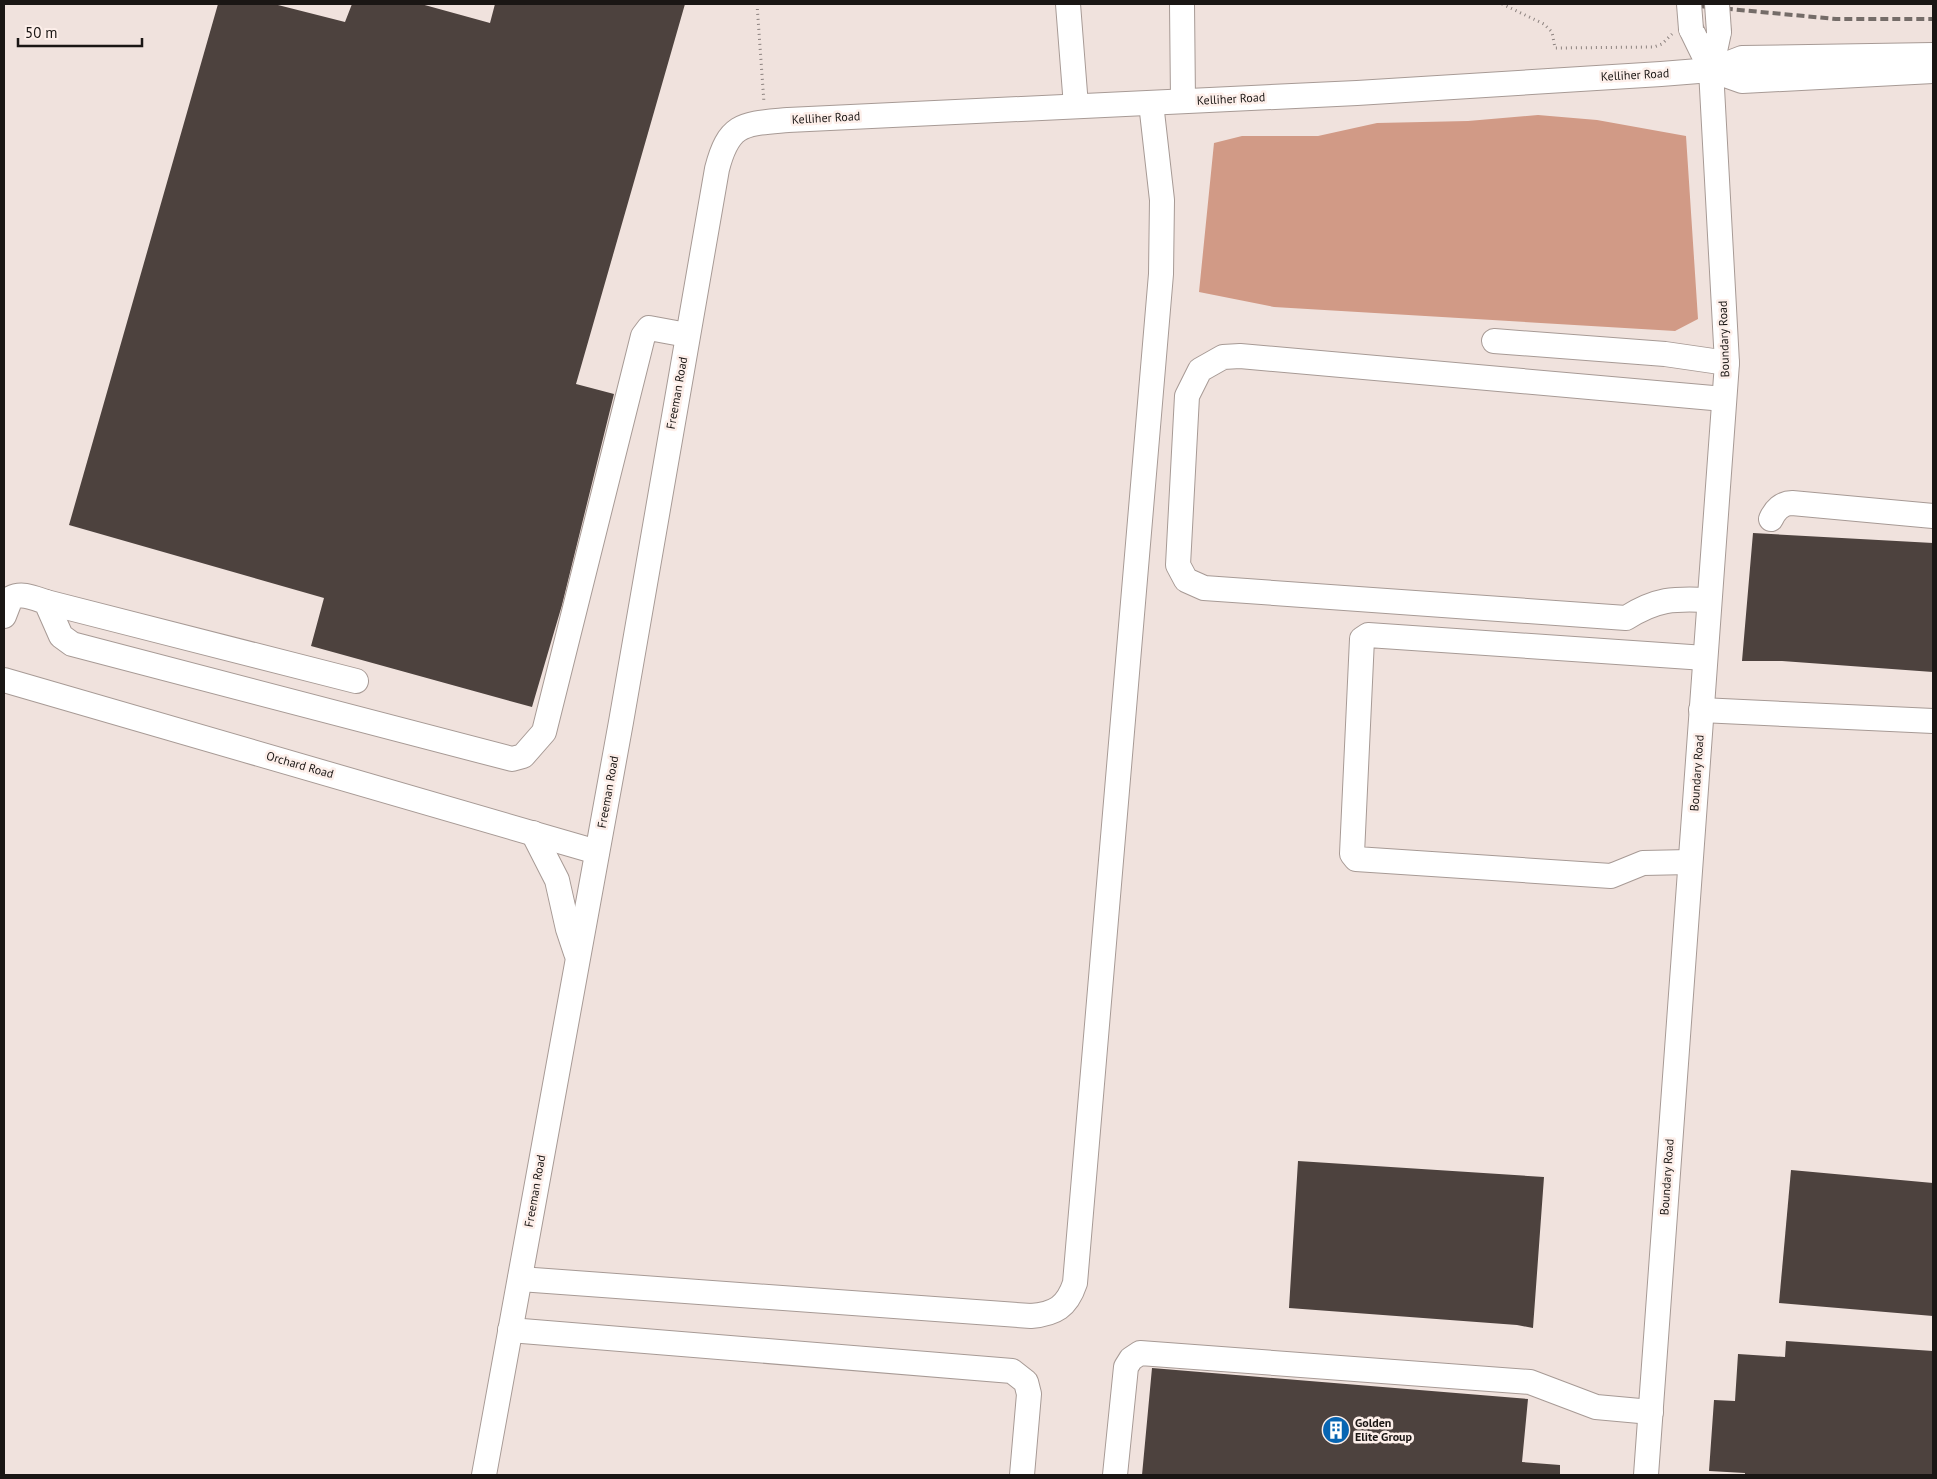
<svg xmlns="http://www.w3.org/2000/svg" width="1937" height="1479" font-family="'PT Sans',sans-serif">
<rect width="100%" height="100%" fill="#f0e2dd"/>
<polygon fill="#d19a86" points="1538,115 1597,120 1686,136 1698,319 1675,331 1274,307 1199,292 1214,143 1242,136 1318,136 1377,123 1468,121"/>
<g fill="#4d423e">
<polygon points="218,4 274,4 345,22 352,4 421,4 490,23 495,4 685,4 576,384 614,394 562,605 532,707 311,646 324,598 69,525"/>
<polygon points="1753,533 1933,543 1933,672 1782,661 1742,661"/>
<polygon points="1298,1161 1544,1177 1533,1328 1517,1325 1289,1308"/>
<polygon points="1791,1170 1933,1183 1933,1316 1779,1303"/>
<polygon points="1786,1341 1933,1351 1933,1475 1745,1475 1745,1473 1709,1471 1714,1400 1735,1401 1738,1354 1785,1357"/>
<polygon points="1152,1368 1528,1399 1522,1462 1560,1465 1560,1475 1142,1475"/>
</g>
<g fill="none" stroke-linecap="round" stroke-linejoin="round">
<g stroke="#a79a95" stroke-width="26">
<g id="minor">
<polyline points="1068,4 1076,106"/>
<polyline points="1182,4 1183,101"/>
<polyline points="1691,29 1711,70"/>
<polyline points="1711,70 1742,81 1933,71"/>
<polyline points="1494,341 1665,354 1727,363"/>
<path d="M1771 519C1775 510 1782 503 1792 503L1933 516"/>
<path d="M1709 600C1674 598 1656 599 1626 618L1204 588 1186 580 1178 565 1187 396 1200 370 1223 357 1240 356 1724 399"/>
<polyline points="46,602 356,681"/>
<path d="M4 616 11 598C22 592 34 598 46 602L61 636 72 644 512 759 523 756 544 732 643 336 649 328 687 335"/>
<polyline points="4,680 597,852"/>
<polyline points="1701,710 1933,721"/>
<polyline points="533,833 557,880 568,929 576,953"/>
<polyline points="1690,862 1643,863 1611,876 1356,859 1352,854 1362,639 1368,635 1705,658"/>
<path d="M520 1279 1031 1316C1055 1314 1067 1307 1075 1283L1161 274 1162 200 1151 103"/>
<polyline points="510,1330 1012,1371 1026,1382 1029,1394 1022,1475"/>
<path d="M484 1475 621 722 717 169C729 122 744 124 788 120L1357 93 1661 74 1711 70 1742 58 1933 55"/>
<polyline points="1115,1475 1126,1367 1131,1359 1140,1353 1530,1382 1596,1407 1651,1412"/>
<polyline points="1646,1475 1727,363 1711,70 1719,32"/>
</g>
</g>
<g stroke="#8c827f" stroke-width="3" stroke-dasharray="1 4" stroke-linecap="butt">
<polyline points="757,4 764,103"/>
<polyline points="1502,4 1544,24 1552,32 1555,48 1654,47 1662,44 1672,34"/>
</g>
<use href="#minor" stroke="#fff" stroke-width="24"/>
<polyline stroke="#746c68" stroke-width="4" stroke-dasharray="8 4" stroke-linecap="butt" points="1677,4 1836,19 1933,19"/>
<g stroke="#a79a95" stroke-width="26" stroke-linecap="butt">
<g id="minor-bridge">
<polyline points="1689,4 1691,29"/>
<polyline points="1717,4 1719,32"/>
</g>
</g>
<use href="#minor-bridge" stroke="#fff" stroke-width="24"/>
</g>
<defs>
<g id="building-disc" transform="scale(1.4375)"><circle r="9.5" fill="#0865b2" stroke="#fdefea"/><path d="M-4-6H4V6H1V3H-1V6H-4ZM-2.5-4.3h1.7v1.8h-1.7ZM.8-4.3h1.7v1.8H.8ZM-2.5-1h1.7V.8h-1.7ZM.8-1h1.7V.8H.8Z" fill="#fff"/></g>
</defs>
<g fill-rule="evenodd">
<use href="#building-disc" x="1336" y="1430"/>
</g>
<g text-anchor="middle" stroke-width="5" stroke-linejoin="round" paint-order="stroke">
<g font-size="12" fill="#1a1614" stroke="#fdefea">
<text transform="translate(1635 75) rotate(-3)" y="4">Kelliher Road</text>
<text transform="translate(1231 99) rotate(-3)" y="4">Kelliher Road</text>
<text transform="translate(826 118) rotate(-3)" y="4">Kelliher Road</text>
<text transform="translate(1724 339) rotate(-92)" y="4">Boundary Road</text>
<text transform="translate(677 393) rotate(-80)" y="4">Freeman Road</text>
<text transform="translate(300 765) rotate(16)" y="4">Orchard Road</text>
<text transform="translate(1697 773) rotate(-86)" y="4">Boundary Road</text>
<text transform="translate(608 792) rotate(-80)" y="4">Freeman Road</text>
<text transform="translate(1667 1177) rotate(-86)" y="4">Boundary Road</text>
<text transform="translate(535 1191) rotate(-80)" y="4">Freeman Road</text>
</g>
<g font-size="12" font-weight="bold" fill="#1a1614" stroke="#fdefea" text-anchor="start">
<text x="1355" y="1427">Golden<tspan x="1355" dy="14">Elite Group</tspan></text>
</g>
</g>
<rect width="1937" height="1479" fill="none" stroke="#1a1614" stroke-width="10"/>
<path d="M18 38v8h124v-8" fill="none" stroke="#1a1614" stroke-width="2.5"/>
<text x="25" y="38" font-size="15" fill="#1a1614" stroke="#fdefea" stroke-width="4" paint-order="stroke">50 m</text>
</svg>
